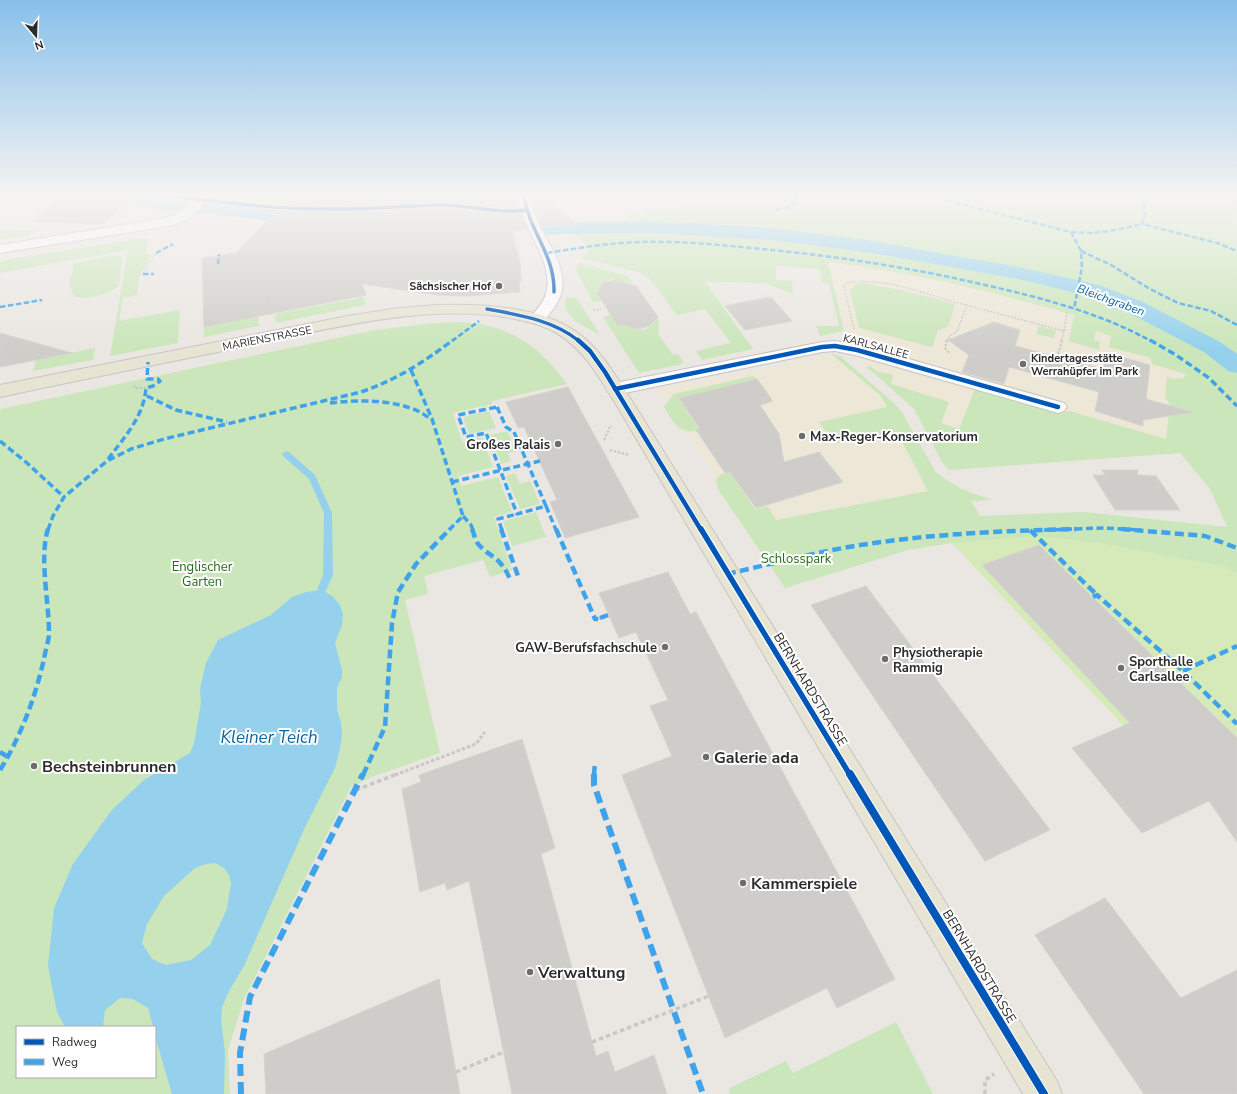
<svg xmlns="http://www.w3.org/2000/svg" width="1237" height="1094" font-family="'Nunito Sans',sans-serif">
<rect width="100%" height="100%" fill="#eae7e2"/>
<g fill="#ede7d7">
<polygon points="828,262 873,267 940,280 993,292 1075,315 1195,372 1180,453 949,470 942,462 914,409 851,353"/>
<polygon points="830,353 840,356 895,404 902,412 953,506 757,535 657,390 830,355"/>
</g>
<g fill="#cae6ba" fill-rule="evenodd">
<polygon points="93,196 347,196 386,197 290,221 171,212"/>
<path d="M693 196H1057L1113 204 1112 196H1237V574L1224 566 952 543 908 550 785 588 718 489 716 479 720 475 730 472 755 509 767 506 776 520 928 491 897 432 844 443H836L829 436 819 422 887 407 881 396 830 353 840 356 895 404 902 412 935 471C954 488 969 492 993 500L971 501 980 516 1084 512 1227 527 1210 489 1180 453 949 470 942 462 914 409 867 367 871 366 876 371 893 375 891 384 949 402 941 423 959 429 975 389 1059 414 1069 411 1166 439 1170 404 1165 397 1167 377 1175 379 1183 378 1186 374 1152 364 1151 358 1109 347 1111 336 1096 331 1094 340 1100 342 1099 350 1069 341 1074 315C993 292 912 272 828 262L844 331 820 336 816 326H839L829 283 821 282 820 269 776 266V280L792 281 793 294 765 283 705 282 753 349 702 360 696 351 731 343 705 309 677 315 649 278 641 273 582 258 588 254 587 252 590 249C586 245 581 238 576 236 564 232 554 240 544 230L629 229 630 212H644L645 208H685Z"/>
<polygon points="1,229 34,231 28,236 2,239 0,238"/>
<polygon points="143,238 148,239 146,254 152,255 139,277 137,295 123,298 119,321 180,310 178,343 110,356 128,250 0,273 0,262 10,259"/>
<path d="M113 255 122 257 119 286C106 296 90 299 74 297L69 282 73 272V264Z"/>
<path d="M580 263 627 276 633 283C622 285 612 273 600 286V289L596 290 602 300 593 302 577 273 576 267Z"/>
<polygon points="862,283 902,290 955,304 949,325 946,328 938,330 932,347 859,328 850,290 857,284"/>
<polygon points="364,297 365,305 276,323 275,314"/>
<path d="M566 297 575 298 577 299 600 335C587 327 560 318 566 297Z"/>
<path d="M611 315C623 323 641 339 653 323V318L658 317 659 335 673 355 678 354 683 361 682 364 639 373 603 317Z"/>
<polygon points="258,316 259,326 204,337 204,327"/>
<path d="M459 322C508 324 539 345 567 384L492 401V404L453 413 462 442 482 437 493 467 458 476 461 486 498 477 512 512 494 517 512 570 490 577 483 560 424 576 428 594 405 600 440 753 372 777 351 787 244 999 228 1050 230 1094H0V409L375 330 434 323ZM17 1027H155V1077H17Z"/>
<polygon points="1038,326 1056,330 1054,338 1036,334"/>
<polygon points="95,348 93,360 33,371 36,360"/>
<path d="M753 376 757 379 678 398 699 429C681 438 672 420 664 407L674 394Z"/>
<polygon points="489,411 496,428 469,434 463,417"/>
<polygon points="507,431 516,451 508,453 511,461 501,464 490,435"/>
<polygon points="515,473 520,484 530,481 540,504 520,509 506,476"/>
<polygon points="536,512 546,537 512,546 503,521"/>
<polygon points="896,1022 933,1094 729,1094 730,1088 786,1061 793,1073"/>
</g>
<polygon fill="#d5eab8" points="1037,536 1095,542 1224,566 1237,574 1237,792 1193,800 952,543"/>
<path fill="#95d1ed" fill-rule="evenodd" d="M322 590 332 596 340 605 343 614 342 625 335 643 342 670V677L337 688V710L341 722 342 734 340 749 335 768 306 825 244 966 229 991 222 1007 221 1020 225 1053 224 1094H172L155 1036V1027H153L148 1008 133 999 120 998 105 1010 103 1027H65L57 1012 48 966 54 908 73 864 111 811 144 780 190 753 194 743 201 703 200 689 206 663 218 640 271 615 292 597 306 592ZM215 863 224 868 229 875 231 883 227 909 210 945 191 960 166 965 152 959 142 943 147 924 164 896 195 868 206 864Z"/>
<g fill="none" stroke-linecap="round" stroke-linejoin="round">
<polygon fill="#95d1ed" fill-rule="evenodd" points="286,451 289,452 315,475 332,513 333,575 325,593 322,594 319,593 317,590 323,575 324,513 309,479 283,456 282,454"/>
<g fill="#95d1ed" fill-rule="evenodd">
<polygon points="109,196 150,196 314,214 321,216 323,220 321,224 314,226 166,209 112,200"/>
<polygon points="651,221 772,228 866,240 1023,268 1099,285 1143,302 1220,342 1237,354 1237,373 1228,371 1204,352 1127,312 1084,295 1023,280 866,252 772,240 651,233 543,234 536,232 533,228 536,224 543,222"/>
</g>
</g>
<g fill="#cfcdc9" stroke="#d5d3ce">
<polygon points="291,196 517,196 519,209 527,229 512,231 520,263 521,281 519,282 520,292 469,296 436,295 362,284 366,295 204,327 202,258 236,253"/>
<polygon points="532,196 542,196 579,225 542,227"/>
<polygon points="61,197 131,199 104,224 33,222 38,218 34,218"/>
<polygon points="616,280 636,286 658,317 649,326 638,329 623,325 618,326 597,293 603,283"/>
<polygon points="771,297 792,321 745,330 725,306"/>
<polygon points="994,322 1020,330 1015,346 1103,369 1107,353 1150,365 1146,399 1192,412 1143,420 1143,426 1095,411 1099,392 1009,367 1004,384 962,372 969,355 948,340"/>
<polygon points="0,333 72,353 0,367"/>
<polygon points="757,379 773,401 760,405 779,434 784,462 819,452 843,482 756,508 730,472 725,473 696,430 700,429 679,398"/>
<polygon points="568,387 639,517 565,538 550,502 557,500 524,427 518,428 506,402"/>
<polygon points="1102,470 1138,470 1137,475 1156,476 1180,510 1115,510 1093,475 1105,475"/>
<polygon points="1039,545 1237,738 1237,842 1209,801 1142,833 1072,748 1130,723 982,565"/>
<polygon points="668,572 690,614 696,612 895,979 837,1008 827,988 725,1038 622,775 672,756 650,706 668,700 636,632 619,638 599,593"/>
<polygon points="866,586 1050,830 985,861 811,605"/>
<polygon points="522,739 555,848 541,854 596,1056 608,1051 615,1072 654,1055 667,1094 512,1094 469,881 447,890 445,883 420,892 402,789 421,782 419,775"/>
<polygon points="1105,898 1181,998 1237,970 1237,1094 1144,1094 1035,935"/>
<polygon points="439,979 460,1094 266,1094 264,1054"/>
</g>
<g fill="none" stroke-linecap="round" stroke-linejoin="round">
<g stroke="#c4c3c3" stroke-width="2">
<g id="minor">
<polygon points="198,196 211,196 190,218 174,225 0,253 0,245 166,218 180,212"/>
<path d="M518 196H530C532 204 534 212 537 220 546 242 569 268 561 294 558 305 549 314 543 322L537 324 531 322 529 319C535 311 544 303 546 293 555 262 521 228 518 196Z"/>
<polygon points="835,341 863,346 1064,403 1067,407 1064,411 1058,413 855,355 835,351 822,352 615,395 609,393 606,389 609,385 615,383 822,342"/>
</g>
</g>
<g stroke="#c6c4c2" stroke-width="2">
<path id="major" d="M436 305C482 304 544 305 582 336 603 353 617 378 632 401L1057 1081 1062 1094H1023L614 401C597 374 581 345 551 330 538 324 525 321 510 318 419 302 313 333 223 351 149 366 74 381 0 397V385L348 316 392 309Z"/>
</g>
<g stroke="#c8c8c7" stroke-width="1.5" stroke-dasharray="2 1.5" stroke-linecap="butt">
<polyline points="143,274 156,253"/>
<polyline points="269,295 270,316"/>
<polyline points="593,310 601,309"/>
<path d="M854 329 844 287 846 283C882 277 917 291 951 301 989 311 1026 321 1064 331L1061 341"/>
<polyline points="1064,331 1067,312"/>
<polyline points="946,341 950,336 957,331 967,305"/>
</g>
<g stroke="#c8c8c7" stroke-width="2" stroke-dasharray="2.5 1.5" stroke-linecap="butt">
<polyline points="947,340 945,348 950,354"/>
<polyline points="1058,354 1062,340"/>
<polyline points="134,385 135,388 146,388"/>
<polyline points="604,440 611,425"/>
<polyline points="610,450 629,455"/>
</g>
<g stroke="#c8c8c7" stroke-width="3" stroke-dasharray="3.5 2" stroke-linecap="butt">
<polyline points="598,619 600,618"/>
<polyline points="395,775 476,744 485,732"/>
</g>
<g stroke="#c8c8c7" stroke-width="3.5" stroke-dasharray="4.5 3" stroke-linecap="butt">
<polyline points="356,790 397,774"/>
<polyline points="592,1042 709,996"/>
<polyline points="456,1072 504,1052"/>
<polyline points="985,1094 985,1080 994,1074"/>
</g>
<use href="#minor" fill="#fcfbfb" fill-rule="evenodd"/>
<use href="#major" fill="#e8e4d4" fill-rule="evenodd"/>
<g stroke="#3ea3eb" stroke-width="2.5" stroke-dasharray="5.5 2.5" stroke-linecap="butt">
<polyline points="940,196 956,203 1071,232 1092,233 1110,231 1142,224"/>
<polyline points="1142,196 1145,214 1142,224 1217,243 1237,251"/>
<polyline points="776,210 790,207 798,196"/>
<polyline points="1071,232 1081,251 1082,267 1074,309"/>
<polyline points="1081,251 1111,265 1150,289 1178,303 1211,311 1237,325"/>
<polyline points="156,253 173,244"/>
<path d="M547 253C578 248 608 243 639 242 677 241 714 244 751 248 819 254 887 264 954 278 1021 293 1091 308 1151 341"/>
<polyline points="218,264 219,254"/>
<polyline points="143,274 154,274"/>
<polyline points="0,307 42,300"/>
<polyline points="452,341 479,321"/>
</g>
<g stroke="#3ea3eb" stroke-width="3.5" stroke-dasharray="7 3.5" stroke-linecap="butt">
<polyline points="1150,340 1176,355 1209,378 1237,406"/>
<polyline points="411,370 432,419 463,516 449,530"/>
<polyline points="147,396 176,410 227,422"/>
<path d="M330 403C358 400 386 399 413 409 420 411 425 416 432 419"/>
<polygon points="497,407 506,427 514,432 546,506 517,514 486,433 466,437 458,415"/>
<polyline points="0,441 27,463 64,497"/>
<path d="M108 459C124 438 144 416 146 388L153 386 160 381 158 379H147L148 362"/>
<polyline points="452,482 540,461"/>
<polyline points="546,506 556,530"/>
<polyline points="463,516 471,525 473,530"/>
<path d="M48 530 53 516 64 497 107 461 131 449 164 439 361 392C396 380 424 362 453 340"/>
<polyline points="502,530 498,519 517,514"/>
<polyline points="1044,530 1103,528 1141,530"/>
</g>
<g stroke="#3ea3eb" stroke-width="4.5" stroke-dasharray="9 4.5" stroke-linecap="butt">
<path d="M472 529C474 533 475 540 478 544 492 559 500 556 510 579"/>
<polyline points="501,529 518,576"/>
<polyline points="556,529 595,619 598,619"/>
<polyline points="1121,529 1205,536 1237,548"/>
<polyline points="1030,530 1097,595"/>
<path d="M727 574C767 565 808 554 849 547 924 534 1000 531 1076 529"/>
<polyline points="1093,597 1097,595 1183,671 1237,724"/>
<polyline points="600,618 608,615"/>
<polyline points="1183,671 1237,646"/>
<polyline points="0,752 8,757"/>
<path d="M0 770C21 736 35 698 44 659 45 651 49 641 49 633 49 602 39 557 48 529"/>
<polyline points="363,775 385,727 392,623 398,592 416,564 450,529"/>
<polyline points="594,775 595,762"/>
</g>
<g stroke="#3ea3eb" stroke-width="6" stroke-dasharray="12 6" stroke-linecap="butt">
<polyline points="594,774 594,785 703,1094"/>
<polyline points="241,1094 240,1053 250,997 363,774"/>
</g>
<g stroke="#fff" stroke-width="5">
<g id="cycleway-far3">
<path d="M173 196C231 204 286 210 345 209 377 209 409 205 442 205 470 205 498 214 526 210"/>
<path d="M524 196C529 232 555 254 554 292"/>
<path d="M487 309C519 315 553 320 579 341"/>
</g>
</g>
<g stroke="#fff" stroke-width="6">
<g id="cycleway-far2">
<polyline points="578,340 590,351 605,372 701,530"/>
<polyline points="615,389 822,347 835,346 857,350 1058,407"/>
</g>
</g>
<g stroke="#fff" stroke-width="8">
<polyline id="cycleway-far1" points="701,529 850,775"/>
</g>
<g stroke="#fff" stroke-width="10">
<polyline id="cycleway" points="850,774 1044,1094"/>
</g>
<use href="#cycleway-far3" stroke="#0057b8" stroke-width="3.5"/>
<use href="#cycleway-far2" stroke="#0057b8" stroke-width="4.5"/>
<use href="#cycleway-far1" stroke="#0057b8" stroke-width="5.5"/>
<use href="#cycleway" stroke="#0057b8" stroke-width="8"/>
</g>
<linearGradient id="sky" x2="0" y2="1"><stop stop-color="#87c0ea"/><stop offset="0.56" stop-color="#f6f4f2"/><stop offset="1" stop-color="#f6f4f2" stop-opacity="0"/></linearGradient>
<rect width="1237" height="349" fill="url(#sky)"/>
<g fill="#6e6d6c" stroke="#fff" stroke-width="1.5">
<circle cx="499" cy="286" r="4"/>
<circle cx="1023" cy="364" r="4"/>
<circle cx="802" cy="436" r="4"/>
<circle cx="558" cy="444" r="4"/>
<circle cx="665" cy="647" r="4"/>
<circle cx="885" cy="659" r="4"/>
<circle cx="1121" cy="668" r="4"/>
<circle cx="706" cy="757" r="4"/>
<circle cx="34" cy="766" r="4"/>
<circle cx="743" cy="883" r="4"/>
<circle cx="530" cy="972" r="4"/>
</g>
<g text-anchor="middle" stroke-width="4" stroke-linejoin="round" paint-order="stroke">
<g font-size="11" font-weight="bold" fill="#2c2c2c" stroke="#fff" text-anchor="end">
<text x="491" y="290">Sächsischer Hof</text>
<text x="1031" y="362" text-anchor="start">Kindertagesstätte<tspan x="1031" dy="13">Werrahüpfer im Park</tspan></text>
</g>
<g font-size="11" fill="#2c2c2c" stroke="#fff">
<text transform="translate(267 338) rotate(-11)" y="4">MARIENSTRASSE</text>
<text transform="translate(876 346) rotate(15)" y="4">KARLSALLEE</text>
</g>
<g font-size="12" font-style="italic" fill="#0a66a2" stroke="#fff">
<text transform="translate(1111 300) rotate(20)" y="4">Bleichgraben</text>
</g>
<g font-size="13" font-weight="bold" fill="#2c2c2c" stroke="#fff" text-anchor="start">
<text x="810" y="441">Max-Reger-Konservatorium</text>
<text x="550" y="449" text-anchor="end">Großes Palais</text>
<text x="657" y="652" text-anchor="end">GAW-Berufsfachschule</text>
<text x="893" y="657">Physiotherapie<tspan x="893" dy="15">Rammig</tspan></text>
<text x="1129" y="666">Sporthalle<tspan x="1129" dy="15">Carlsallee</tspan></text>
</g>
<g font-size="13" fill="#266d19" stroke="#fff">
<text x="796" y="563">Schlosspark</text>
<text x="202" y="571">Englischer<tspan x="202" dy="15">Garten</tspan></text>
</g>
<g font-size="13" fill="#2c2c2c" stroke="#fff">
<text transform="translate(811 689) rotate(59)" y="5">BERNHARDSTRASSE</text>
<text transform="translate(980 966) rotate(59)" y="5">BERNHARDSTRASSE</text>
</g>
<g font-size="16" font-weight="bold" fill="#2c2c2c" stroke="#fff" text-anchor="start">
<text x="714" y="763">Galerie ada</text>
<text x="42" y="772">Bechsteinbrunnen</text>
<text x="751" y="889">Kammerspiele</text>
<text x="538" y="978">Verwaltung</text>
</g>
<g font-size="17" font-style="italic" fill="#0a66a2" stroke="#fff">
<text x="269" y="743">Kleiner Teich</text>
</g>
</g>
<rect x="16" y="1026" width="140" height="52" fill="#ffffff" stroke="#ababab"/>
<rect x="24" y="1039" width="20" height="6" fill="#0057b8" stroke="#ababab"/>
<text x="52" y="1046" font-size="12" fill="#2c2c2c">Radweg</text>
<rect x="24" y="1059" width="20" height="6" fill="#3ea3eb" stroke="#ababab"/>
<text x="52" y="1066" font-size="12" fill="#2c2c2c">Weg</text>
<g transform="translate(36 36) rotate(161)" stroke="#ffffff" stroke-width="3" paint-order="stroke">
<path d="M0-3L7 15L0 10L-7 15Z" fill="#2c2c2c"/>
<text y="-6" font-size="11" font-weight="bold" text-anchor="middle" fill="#2c2c2c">N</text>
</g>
</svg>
